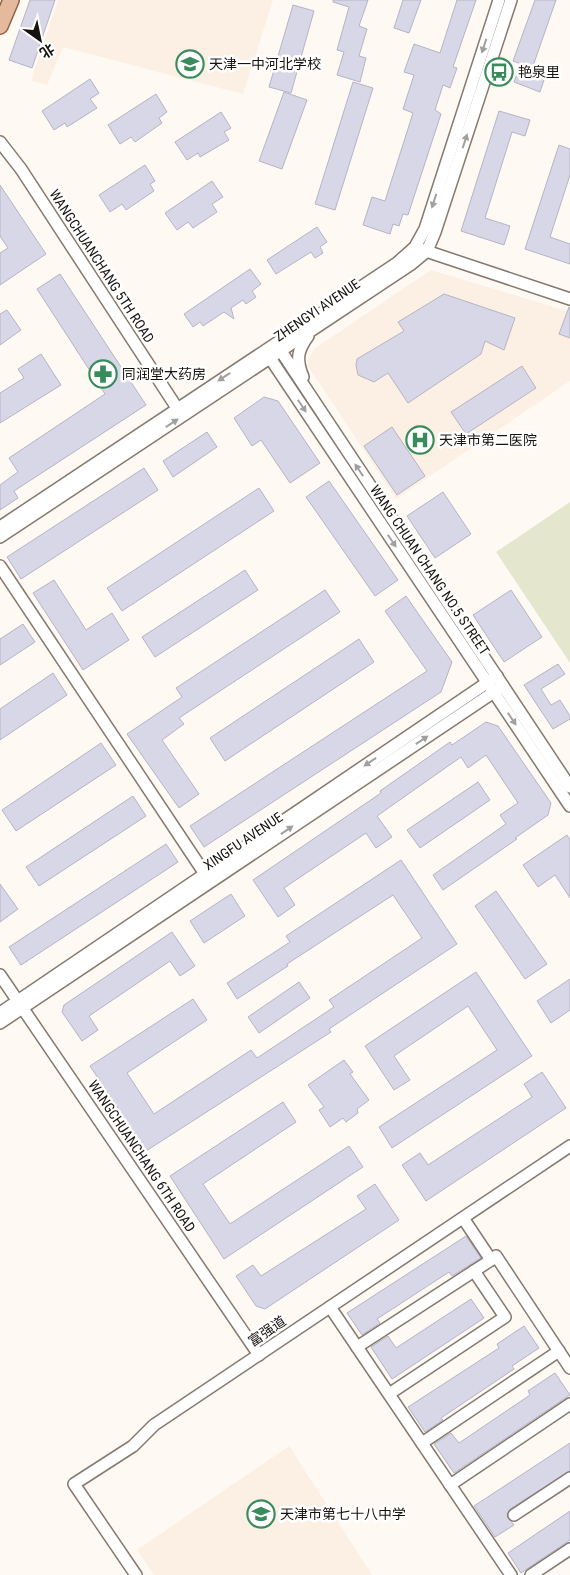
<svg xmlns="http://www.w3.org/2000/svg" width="570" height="1575" font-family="'Roboto Condensed','Noto Sans SC',sans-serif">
<rect width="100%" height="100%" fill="#fff9f4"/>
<g fill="#fcefe4">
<polygon points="58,0 273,0 243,94 63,47 47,85 31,81"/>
<polygon points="431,270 570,312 570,381 396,499 308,366 308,360 314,349"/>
<polygon points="289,1446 372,1575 154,1575 137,1550"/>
</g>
<polygon fill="#e4e7ce" points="570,502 570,663 496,552"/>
<g fill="#d8d7e8" stroke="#b5b4c4">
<polygon points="30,0 55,0 32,68 9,60"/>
<polygon points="333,0 368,0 359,26 367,29 359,56 366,58 360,82 337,75 344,52 337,50 349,7 333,2"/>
<polygon points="403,0 421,0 409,33 394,28"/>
<polygon points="457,0 476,0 453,67 457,68 450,88 443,85 435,110 441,114 408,215 403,214 399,226 393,224 390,234 363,225 372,197 385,201 413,113 403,109 414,75 404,72 414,44 440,53"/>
<polygon points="535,0 556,0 533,66 547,71 540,92 514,82 521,64 513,61"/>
<polygon points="293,5 314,11 291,93 269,87"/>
<polygon points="90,79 99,93 90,99 97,108 67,127 65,123 54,130 42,111"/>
<polygon points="353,82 373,88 335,210 315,204"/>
<polygon points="284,92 307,100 282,169 259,161"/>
<polygon points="156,94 167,112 159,118 162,123 135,142 131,137 120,144 108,125"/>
<polygon points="499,111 530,120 525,136 512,132 485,218 510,226 504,245 461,231"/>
<polygon points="221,112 231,128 224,132 229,140 200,157 198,153 187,160 175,142"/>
<polygon points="559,145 570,149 570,175 550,237 570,244 570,264 525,249"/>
<polygon points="145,165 155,181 150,184 154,191 126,210 122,204 110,212 99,195"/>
<polygon points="212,181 223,197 212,204 217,212 193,228 188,222 177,230 165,213"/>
<polygon points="0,185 46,254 0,285 0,253 8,248 0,236"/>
<polygon points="317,227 327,242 320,247 323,253 315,258 311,252 276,274 267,260"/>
<polygon points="250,269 261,284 252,291 256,297 246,304 243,300 231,308 234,319 224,312 203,326 200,322 193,327 184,314"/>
<polygon points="60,274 146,405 14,491 18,498 0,510 0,485 18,472 9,458 105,394 37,289"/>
<polygon points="444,294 515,318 504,350 485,341 481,354 408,403 388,373 374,382 358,375 356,365 357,359 404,331 398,322"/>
<polygon points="569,307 570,307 570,338 559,334"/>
<polygon points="7,310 21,330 0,345 0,314"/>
<polygon points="41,354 61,385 0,423 0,393 24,378 18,369"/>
<polygon points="522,366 536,388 466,434 451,412"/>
<polygon points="264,397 278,401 320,463 290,483 261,440 252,446 234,418"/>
<polygon points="392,427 425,476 397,495 364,446"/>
<polygon points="207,432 217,447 173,477 163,461"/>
<polygon points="144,468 158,490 21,579 7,557"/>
<polygon points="329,481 398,580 375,596 306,497"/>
<polygon points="259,488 274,511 122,611 107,588"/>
<polygon points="443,492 471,534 435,558 407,516"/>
<polygon points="245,570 258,590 155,657 142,637"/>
<polygon points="54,580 86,630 112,613 129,640 83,670 33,593"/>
<polygon points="325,590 340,612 179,718 184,724 162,740 199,794 179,808 127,734 182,697 176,688"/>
<polygon points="511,590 542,637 504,662 473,615"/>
<polygon points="406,596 452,662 441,692 204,847 190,826 427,671 385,611"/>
<polygon points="23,624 35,642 0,665 0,639"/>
<polygon points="359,639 374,662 225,761 210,738"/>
<polygon points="558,664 565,674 541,689 551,705 560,700 570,716 570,719 553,729 524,685"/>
<polygon points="53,673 67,695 0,740 0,709"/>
<polygon points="486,722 498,726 551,803 548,815 515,838 517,839 443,890 433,875 506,824 500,815 518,803 486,755 468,768 461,757 377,816 392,837 376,848 366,833 284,888 295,905 278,917 253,880 381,793 380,791 450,742 452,745"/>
<polygon points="101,743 116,765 16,831 2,810"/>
<polygon points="478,782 490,800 420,848 407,830"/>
<polygon points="133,796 146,816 39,886 26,867"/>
<polygon points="567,835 570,840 570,898 555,875 538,887 523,865"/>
<polygon points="166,844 178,862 21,965 9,947"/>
<polygon points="401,860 457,944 329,1029 331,1032 146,1151 90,1066 193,999 207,1020 127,1073 154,1114 251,1050 257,1058 334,1007 329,1000 422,938 393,895 287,964 288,966 237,999 227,983 290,942 286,936"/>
<polygon points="0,884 18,909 0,922"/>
<polygon points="496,891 547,964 525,979 475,906"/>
<polygon points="231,894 245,916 204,943 190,921"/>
<polygon points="172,932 195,966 180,976 170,961 89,1016 98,1030 82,1041 62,1012 64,1005"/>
<polygon points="476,972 532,1056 392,1148 379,1127 497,1050 468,1006 394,1056 410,1080 394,1090 365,1046"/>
<polygon points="570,979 570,1010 551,1023 537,1001"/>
<polygon points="299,982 310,998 259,1033 248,1017"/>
<polygon points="344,1060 353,1072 350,1074 369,1100 357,1109 358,1113 346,1122 343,1118 330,1127 319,1110 324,1107 308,1085"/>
<polygon points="542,1072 566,1108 426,1201 402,1165 420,1153 428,1165 532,1097 524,1084"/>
<polygon points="283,1102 296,1122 203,1184 230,1224 349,1146 363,1167 224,1259 170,1176"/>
<polygon points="375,1184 399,1220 265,1309 256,1306 236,1276 253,1265 261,1276 366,1209 357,1196"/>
<polygon points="466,1236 481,1258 452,1276 449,1272 377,1319 380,1323 362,1335 347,1313"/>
<polygon points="471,1299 484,1318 392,1379 371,1347 388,1336 396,1348"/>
<polygon points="524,1326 539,1348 512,1366 514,1369 441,1418 443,1420 425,1432 408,1407 499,1348 497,1344"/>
<polygon points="555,1373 570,1395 454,1473 434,1444 451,1433 459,1443 530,1395 528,1391"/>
<polygon points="570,1443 570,1471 510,1509 507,1516 514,1525 495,1537 474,1506"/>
<polygon points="570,1511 570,1540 521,1573 508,1553"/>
</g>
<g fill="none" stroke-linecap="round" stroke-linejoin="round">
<g stroke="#86796e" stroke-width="14">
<g id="minor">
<polyline points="0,142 21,169 177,408"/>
<polyline points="420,249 570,299"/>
<polyline points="277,345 570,787"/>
<polyline points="266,352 570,806"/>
<path d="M303 377C296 360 297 351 308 336"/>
<polyline points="0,527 397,263 415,247 425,229 499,0"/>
<polyline points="0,537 410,265 427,251 435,232 511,0"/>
<polyline points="0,566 209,880"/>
<polyline points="0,975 259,1355"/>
<polyline points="0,1013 497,676"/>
<polyline points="0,1023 503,686"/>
<polyline points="491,1260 496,1256 570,1368"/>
<polyline points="330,1307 511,1575"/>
<polyline points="357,1347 491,1260 463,1218"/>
<polyline points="389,1394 505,1317 474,1271"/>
<polyline points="422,1443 559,1351"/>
<polyline points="450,1485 570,1404"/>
<polyline points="514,1515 570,1478"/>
<polyline points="136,1575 74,1484 133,1446 154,1425 570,1146"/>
<polyline points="531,1575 570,1549"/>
</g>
</g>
<g stroke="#916141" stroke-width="18">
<polyline id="major" points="0,26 11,0"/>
</g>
<use href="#minor" stroke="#fff" stroke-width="11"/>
<use href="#major" stroke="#e5b99e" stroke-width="15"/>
</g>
<defs><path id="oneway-solid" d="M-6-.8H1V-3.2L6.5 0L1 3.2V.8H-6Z" transform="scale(1.25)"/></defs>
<g fill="#a2a09f">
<use href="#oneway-solid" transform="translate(484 46) rotate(108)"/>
<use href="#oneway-solid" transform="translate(465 141) rotate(-72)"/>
<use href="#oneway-solid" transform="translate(434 201) rotate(108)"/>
<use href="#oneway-solid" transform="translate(224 377) rotate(147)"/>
<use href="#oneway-solid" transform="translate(302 406) rotate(56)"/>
<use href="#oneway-solid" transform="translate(172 423) rotate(-33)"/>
<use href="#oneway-solid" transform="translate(359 470) rotate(-124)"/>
<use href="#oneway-solid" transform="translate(392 541) rotate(56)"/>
<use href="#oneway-solid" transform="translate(512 719) rotate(56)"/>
<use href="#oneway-solid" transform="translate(422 740) rotate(-34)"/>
<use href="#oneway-solid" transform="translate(370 762) rotate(146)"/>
<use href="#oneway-solid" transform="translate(287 830) rotate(-34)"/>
</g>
<defs>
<g id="school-ring" transform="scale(1.4375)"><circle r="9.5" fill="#fff" stroke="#3a8b5b" stroke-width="1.5"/><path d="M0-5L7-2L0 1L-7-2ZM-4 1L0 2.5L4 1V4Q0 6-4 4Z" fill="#3a8b5b"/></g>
<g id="bus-ring" transform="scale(1.4375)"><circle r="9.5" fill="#fff" stroke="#3a8b5b" stroke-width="1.5"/><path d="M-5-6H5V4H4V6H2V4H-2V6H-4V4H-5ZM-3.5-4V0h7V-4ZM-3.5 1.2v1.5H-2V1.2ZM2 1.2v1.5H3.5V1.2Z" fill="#3a8b5b"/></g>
<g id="pharmacy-ring" transform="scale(1.4375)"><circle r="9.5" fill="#fff" stroke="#3a8b5b" stroke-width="1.5"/><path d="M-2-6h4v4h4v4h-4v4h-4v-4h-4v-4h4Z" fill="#3a8b5b"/></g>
<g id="hospital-ring" transform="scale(1.4375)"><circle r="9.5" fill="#fff" stroke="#3a8b5b" stroke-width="1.5"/><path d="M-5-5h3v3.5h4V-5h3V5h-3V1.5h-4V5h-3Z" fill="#3a8b5b"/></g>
</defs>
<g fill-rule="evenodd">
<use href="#school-ring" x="190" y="64"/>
<use href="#bus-ring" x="499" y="72"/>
<use href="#pharmacy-ring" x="103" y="374"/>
<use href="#hospital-ring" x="420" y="440"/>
<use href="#school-ring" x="261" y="1514"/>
</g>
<g text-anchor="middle" stroke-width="5" stroke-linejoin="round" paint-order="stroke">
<g font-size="14" fill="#17120e" stroke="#fff" text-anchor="start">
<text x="209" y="69">天津一中河北学校</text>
<text x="518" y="77">艳泉里</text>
<text x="122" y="379">同润堂大药房</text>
<text x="439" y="445">天津市第二医院</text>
<text x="280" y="1519">天津市第七十八中学</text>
</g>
<g font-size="14" fill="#17120e" stroke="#fff">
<text transform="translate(102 266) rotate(57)" y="5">WANGCHUANCHANG 5TH ROAD</text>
<text transform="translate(317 310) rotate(-34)" y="5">ZHENGYI AVENUE</text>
<text transform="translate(430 570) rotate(56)" y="5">WANG CHUAN CHANG NO.5 STREET</text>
<text transform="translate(243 841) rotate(-34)" y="5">XINGFU AVENUE</text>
<text transform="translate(142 1156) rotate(56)" y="5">WANGCHUANCHANG 6TH ROAD</text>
<text transform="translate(267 1331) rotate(-34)" y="5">富强道</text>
</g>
</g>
<g transform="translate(40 40) rotate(147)" stroke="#ffffff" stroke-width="4" paint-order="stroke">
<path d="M0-4L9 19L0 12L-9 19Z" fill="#17120e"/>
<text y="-8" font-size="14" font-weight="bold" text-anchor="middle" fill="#17120e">北</text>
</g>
</svg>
